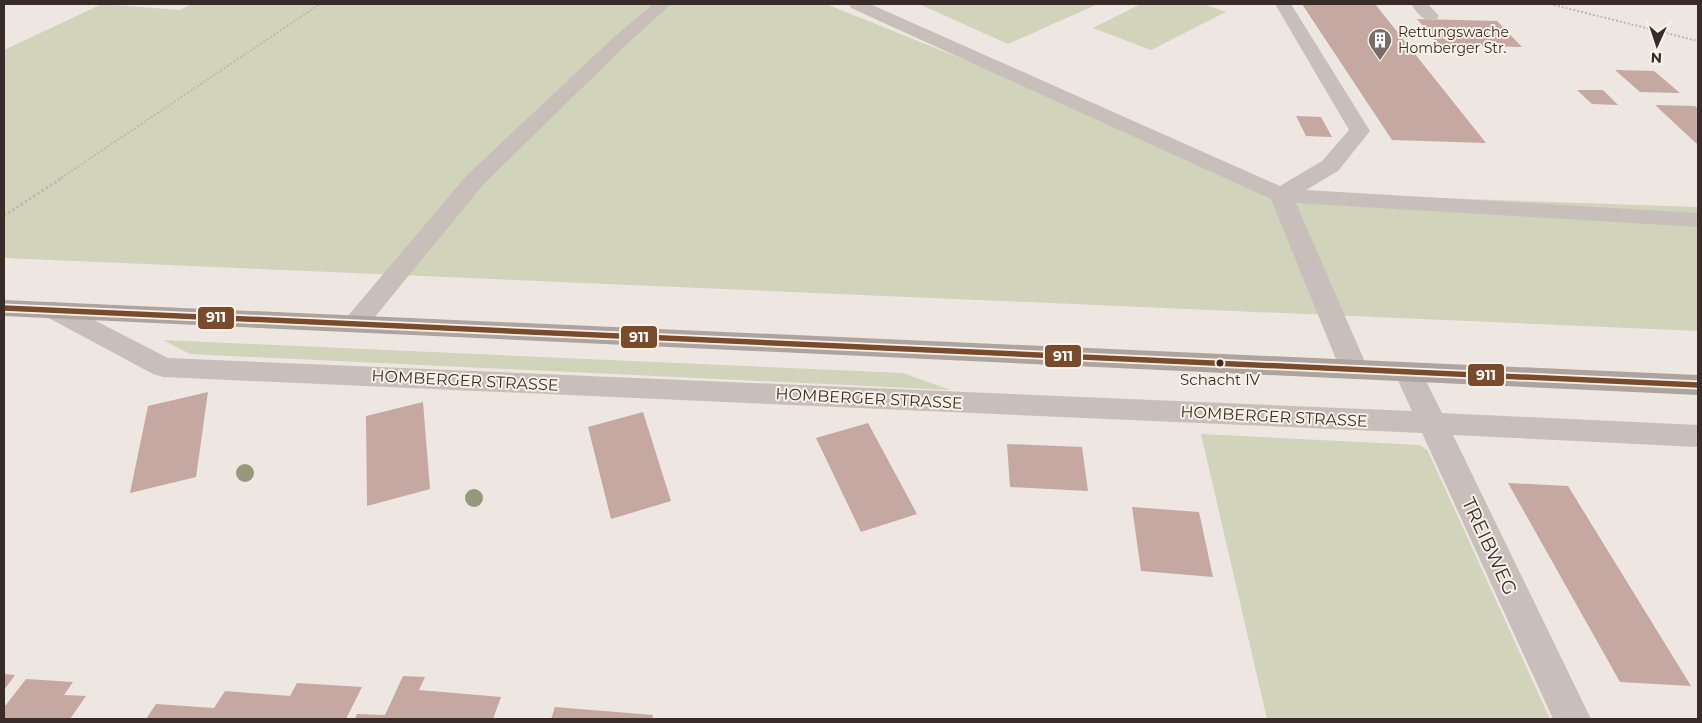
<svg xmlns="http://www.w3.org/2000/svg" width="1702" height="723" font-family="Montserrat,sans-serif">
<rect width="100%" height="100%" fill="#eee7e1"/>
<g fill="#d1d4ba">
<polygon points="102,4 180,10 192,4 826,4 1296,193 1698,207 1698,331 4,258 4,50"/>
<polygon points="919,4 1098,4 1008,44"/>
<polygon points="1141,4 1204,4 1226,12 1151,50 1093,28"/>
<polygon points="163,340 903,373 950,390 190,354"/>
<polygon points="1201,434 1420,445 1428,451 1550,719 1267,719"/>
</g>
<g fill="#c4a8a1">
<polygon points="1302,4 1375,4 1486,143 1392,140"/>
<polygon points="1417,19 1497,21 1522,47 1439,45"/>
<polygon points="1615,70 1654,71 1680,93 1640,92"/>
<polygon points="1577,90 1603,90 1618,105 1592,104"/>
<polygon points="1655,105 1695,106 1698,109 1698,145"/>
<polygon points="1296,116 1321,117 1332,137 1306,136"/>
<polygon points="208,392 196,477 130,493 148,406"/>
<polygon points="423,402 430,489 367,506 366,416"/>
<polygon points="643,412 671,501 611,519 588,427"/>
<polygon points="868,423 917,514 861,532 816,438"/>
<polygon points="1007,444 1082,447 1088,491 1010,487"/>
<polygon points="1508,483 1568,486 1691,686 1620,682"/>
<polygon points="1132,507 1199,512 1213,577 1141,571"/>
<polygon points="4,674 15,675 4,690"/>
<polygon points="403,676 425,677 419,690 501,697 493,719 355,719 357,714 385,715"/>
<polygon points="26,679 73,682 64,695 86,696 70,719 4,719 4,705 6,705"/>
<polygon points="297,683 362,687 346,719 146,719 156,704 214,708 225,691 290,696"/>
<polygon points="555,707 653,715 652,719 551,719"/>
</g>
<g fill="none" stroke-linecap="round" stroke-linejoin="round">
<g stroke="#c1b8b2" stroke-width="2" stroke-dasharray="2 2" stroke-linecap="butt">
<polyline points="1550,4 1698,41"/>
<polyline points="61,178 320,4"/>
</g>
<polyline stroke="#c1b8b2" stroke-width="3" stroke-dasharray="2.5 2.5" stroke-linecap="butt" points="4,216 63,177"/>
<g fill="#c8bfba" fill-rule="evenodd">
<polygon points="653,4 671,4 626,45 483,185 365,329 356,332 347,329 343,323 347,317 467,175 614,37"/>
<polygon points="849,4 870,4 1280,186 1322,161 1349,130 1275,4 1291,4 1370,131 1338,171 1306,190 1698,213 1698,227 1296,203 1368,369 1364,376 1354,379 1344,376 1340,369 1271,199 851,8"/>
<path d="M1411 4H1428L1439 16 1436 20C1424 23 1417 13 1411 4Z"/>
<polygon points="54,302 63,304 168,358 1412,411 1394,372 1398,365 1408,362 1418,365 1442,413 1698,425 1698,447 1453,435 1591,719 1553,719 1422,433 163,377 153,374 45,316 41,310 45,304"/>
</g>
<polygon fill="#ada49f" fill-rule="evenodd" points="4,300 1698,375 1698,395 4,316"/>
<g stroke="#fbf1e8" stroke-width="9">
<polyline id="bus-1" points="4,308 1698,385"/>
</g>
<use href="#bus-1" stroke="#7a4b2a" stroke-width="5.5"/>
</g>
<g fill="#95997c">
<circle cx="245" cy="473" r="9"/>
<circle cx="474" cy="498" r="9"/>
</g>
<defs>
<g id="building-pin" transform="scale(1.25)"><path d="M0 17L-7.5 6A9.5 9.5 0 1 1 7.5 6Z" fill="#786d69" stroke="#fbf1e8"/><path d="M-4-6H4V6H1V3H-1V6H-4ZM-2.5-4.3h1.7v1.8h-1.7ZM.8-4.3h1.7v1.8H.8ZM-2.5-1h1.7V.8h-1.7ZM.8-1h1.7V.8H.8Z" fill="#fff"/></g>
</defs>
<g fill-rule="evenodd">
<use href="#building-pin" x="1380" y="40"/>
</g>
<circle fill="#392c28" stroke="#fbf1e8" stroke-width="2" cx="1220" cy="363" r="4.5"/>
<g text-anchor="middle" stroke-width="4" stroke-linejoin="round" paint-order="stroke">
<g font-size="14" fill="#392c28" stroke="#fbf1e8" text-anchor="start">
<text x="1398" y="37">Rettungswache<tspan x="1398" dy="16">Homberger Str.</tspan></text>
</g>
<g font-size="15" fill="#392c28" stroke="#fbf1e8">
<text x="1220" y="385">Schacht IV</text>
</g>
<g font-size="16" fill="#392c28" stroke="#fbf1e8">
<text transform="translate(465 380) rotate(3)" y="6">HOMBERGER STRASSE</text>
<text transform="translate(869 398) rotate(3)" y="6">HOMBERGER STRASSE</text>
<text transform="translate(1274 416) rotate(3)" y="6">HOMBERGER STRASSE</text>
</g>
<g font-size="19" fill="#392c28" stroke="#fbf1e8">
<text transform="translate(1490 546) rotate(65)" y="7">TREIBWEG</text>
</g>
</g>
<g stroke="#fbf1e8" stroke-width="2">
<rect x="197" y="306" width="38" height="24" rx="5" fill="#7a4b2a"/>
<rect x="620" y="325" width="38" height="24" rx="5" fill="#7a4b2a"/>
<rect x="1044" y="344" width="38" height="24" rx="5" fill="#7a4b2a"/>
<rect x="1467" y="363" width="38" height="24" rx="5" fill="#7a4b2a"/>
</g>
<g font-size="14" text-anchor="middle" font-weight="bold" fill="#fff">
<text x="216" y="322">911</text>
<text x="639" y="342">911</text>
<text x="1063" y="361">911</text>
<text x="1486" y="380">911</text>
</g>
<rect width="1702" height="723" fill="none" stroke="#392c28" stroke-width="10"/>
<g transform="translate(1657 45) rotate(183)" stroke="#fbf1e8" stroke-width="4" paint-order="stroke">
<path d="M0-4L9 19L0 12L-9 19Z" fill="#392c28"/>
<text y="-8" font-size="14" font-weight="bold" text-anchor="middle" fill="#392c28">N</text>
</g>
</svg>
